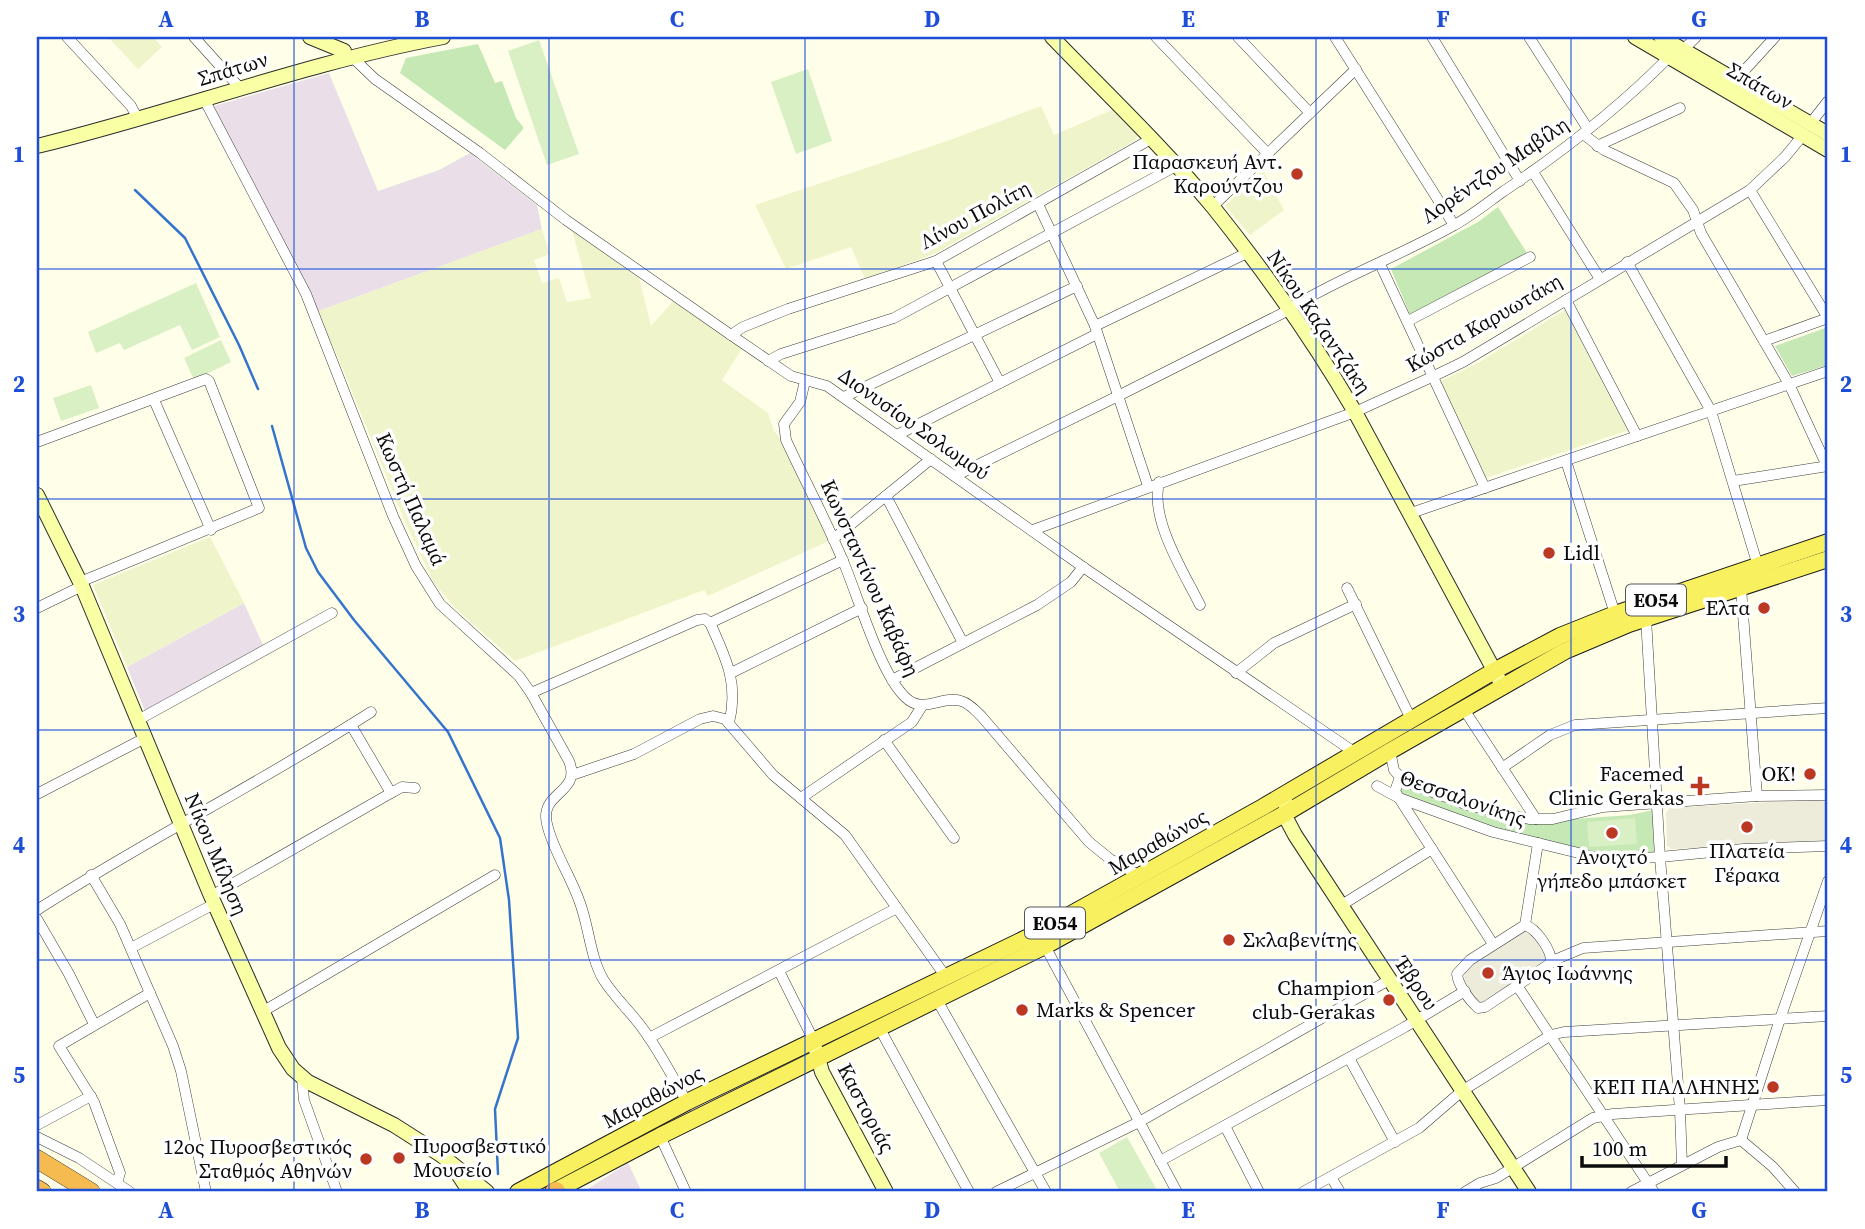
<svg xmlns="http://www.w3.org/2000/svg" width="1865" height="1229" font-family="'Source Serif 4',serif">
<rect width="100%" height="100%" fill="#ffffe9"/>
<g fill="#eadfe9">
<polygon points="329,73 378,191 439,170 470,153 537,205 542,229 316,312 214,106"/>
<polygon points="244,603 263,645 145,711 127,667"/>
<polygon points="628,1163 642,1192 583,1192"/>
</g>
<g fill="#f0f4ca">
<polygon points="108,37 153,37 162,47 138,69"/>
<polygon points="1041,106 1054,135 1114,109 1136,132 1137,136 1136,140 934,254 865,279 851,247 786,269 755,205 947,141"/>
<polygon points="1263,170 1284,210 1250,235 1225,206"/>
<polygon points="571,227 638,274 651,326 674,300 743,347 722,380 768,413 774,431 781,439 831,540 708,596 704,590 515,661 456,609 434,583 406,524 337,355 316,312 542,229 550,254 534,260 542,283 559,278 567,302 591,298"/>
<polygon points="1565,310 1629,430 1483,479 1439,382 1476,364"/>
<polygon points="210,537 244,603 127,667 93,585"/>
</g>
<g fill="#c5e8b4">
<polygon points="478,44 495,83 502,81 516,118 524,128 505,150 400,73 406,58"/>
<polygon points="1498,207 1527,253 1411,317 1391,269 1478,222"/>
<polygon points="1828,327 1828,365 1792,376 1775,346"/>
<polygon points="1402,781 1532,822 1630,815 1653,810 1654,852 1606,855 1487,828 1400,795"/>
</g>
<g fill="#d9f0c5">
<polygon points="539,40 579,154 547,165 508,51"/>
<polygon points="808,69 832,141 796,154 771,82"/>
<polygon points="196,283 220,337 192,350 180,325 124,350 120,343 96,353 88,332"/>
<polygon points="221,340 231,362 194,380 184,358"/>
<polygon points="91,385 99,408 61,421 53,398"/>
<polygon points="1635,818 1637,844 1589,847 1587,822"/>
<polygon points="1127,1137 1157,1190 1154,1192 1120,1192 1099,1153"/>
</g>
<g fill="#edecda">
<polygon points="1820,799 1828,804 1828,841 1672,849 1667,846 1666,813 1669,808"/>
<polygon points="1523,931 1528,931 1533,935 1547,961 1483,1003 1478,1002 1463,980 1468,966 1486,952 1492,951"/>
</g>
<g fill="none" stroke-linecap="round" stroke-linejoin="round">
<g stroke="#3574cd" stroke-width="2.5">
<polyline points="135,190 185,238 239,345 258,389"/>
<polyline points="272,426 306,548 318,572 354,620 448,732 500,838 509,900 518,1038 495,1109 498,1174"/>
</g>
<g stroke="#3e3e3e" stroke-width="11">
<g id="street">
<polyline points="67,37 131,106 138,119"/>
<polyline points="194,37 240,88"/>
<polyline points="1156,37 1268,154"/>
<polyline points="1238,37 1310,113"/>
<polyline points="1335,37 1454,225"/>
<polyline points="1432,37 1520,181"/>
<polyline points="1529,37 1588,129"/>
<polyline points="1683,50 1696,37"/>
<polyline points="352,57 375,79 480,153 566,220 731,335 791,376 827,386 1083,567 1354,752"/>
<polyline points="1743,72 1775,37"/>
<path d="M204 99 306 294 393 516 416 566 440 604 519 676 531 693 569 761C582 794 539 791 547 824 553 851 571 876 580 903 589 927 590 956 603 979 614 997 631 1012 643 1029 660 1052 673 1078 687 1102"/>
<polyline points="1810,124 1828,101"/>
<polyline points="1583,134 1604,150 1674,183 1693,210 1701,233 1789,384 1827,466"/>
<polyline points="1597,146 1680,108"/>
<polyline points="1533,172 1600,279"/>
<polyline points="1750,190 1828,318"/>
<polyline points="1038,204 1095,326 1148,486"/>
<polyline points="1212,207 1356,69"/>
<polyline points="936,261 1000,383"/>
<polyline points="1627,262 1711,411 1758,566"/>
<polyline points="1380,264 1485,488"/>
<polyline points="1566,300 1637,436"/>
<polyline points="1408,321 1530,257"/>
<polyline points="1095,326 1247,253"/>
<polyline points="731,335 743,327 788,309 936,261 1151,139"/>
<polyline points="1764,341 1828,318"/>
<polyline points="768,361 781,354 894,318 1176,166"/>
<path d="M805 381 800 402 784 424 786 440C805 481 826 520 843 561 858 596 880 673 905 697 923 715 941 695 961 701 969 703 976 711 982 717L1089 842 1110 859 1140 876"/>
<polyline points="844,397 1077,286"/>
<polyline points="154,400 211,530"/>
<polyline points="897,435 1097,334"/>
<polyline points="37,442 206,379 209,381 259,508 80,582"/>
<polyline points="1566,461 1615,614"/>
<path d="M955 476 1118 396 1281 314C1334 280 1395 258 1451 227 1470 217 1487 203 1504 191 1562 152 1620 107 1669 57"/>
<polyline points="1733,481 1828,466"/>
<path d="M1159 482C1150 520 1183 571 1200 605"/>
<polyline points="886,496 963,643"/>
<polyline points="1411,513 1828,371"/>
<polyline points="1033,530 1355,412 1434,376 1463,362 1750,190 1785,157 1803,135"/>
<polyline points="833,539 931,459"/>
<polyline points="1347,588 1411,719"/>
<polyline points="1741,588 1757,796"/>
<polyline points="37,608 82,586"/>
<polyline points="1646,618 1660,857 1680,1110 1682,1165"/>
<path d="M710 623C726 658 739 684 729 723"/>
<polyline points="731,673 862,608"/>
<polyline points="1236,673 1274,643 1356,604"/>
<polyline points="892,680 1037,605 1071,582 1083,567"/>
<polyline points="531,693 697,620 705,619 710,623 843,560"/>
<polyline points="1463,708 1536,819"/>
<polyline points="138,720 332,613"/>
<polyline points="351,725 391,793"/>
<polyline points="884,740 954,838"/>
<polyline points="1390,751 1394,770 1400,777 1411,784 1468,805 1529,819 1553,819 1603,807 1757,796 1828,795"/>
<polyline points="1502,768 1550,735 1575,725 1828,708"/>
<polyline points="572,775 634,754 700,719 713,716 725,719 773,775 845,835 946,977"/>
<polyline points="1400,777 1395,791 1399,798 1493,944"/>
<polyline points="1377,786 1399,798 1493,832 1607,860 1660,857 1744,849 1828,846"/>
<polyline points="37,794 145,738"/>
<polyline points="801,798 912,722 922,706"/>
<polyline points="91,875 120,924 173,1046 181,1071 206,1192"/>
<polyline points="211,896 391,793 402,787 415,788"/>
<polyline points="1340,906 1432,849"/>
<path d="M37 910C146 840 262 782 371 712"/>
<polyline points="37,919 69,974 94,1024"/>
<path d="M1525 925C1537 929 1552 951 1551 963L1485 1007 1478 1008C1469 1000 1458 985 1457 974L1470 960Z"/>
<polyline points="1525,925 1538,843"/>
<polyline points="1045,946 1177,1192"/>
<polyline points="131,948 214,904"/>
<polyline points="1552,961 1583,948 1828,931"/>
<polyline points="779,971 814,1041"/>
<polyline points="1518,987 1654,1192"/>
<polyline points="937,1000 1046,1192"/>
<polyline points="262,1012 495,875"/>
<polyline points="880,1029 969,1192"/>
<polyline points="649,1038 897,908"/>
<polyline points="1349,1058 1395,1142"/>
<polyline points="302,1078 304,1100 337,1192"/>
<polyline points="37,1125 91,1096"/>
<polyline points="1225,1126 1259,1192"/>
<polyline points="660,1136 686,1192"/>
<polyline points="37,1137 79,1158 130,1192"/>
<polyline points="1741,1140 1780,1019 1828,881"/>
<polyline points="1741,1140 1773,1167 1795,1192"/>
<polyline points="1160,1161 1405,1027 1465,991"/>
<polyline points="1331,1177 1340,1192"/>
<polyline points="117,1183 120,1173 94,1102 59,1046 150,993"/>
<polyline points="996,1192 1139,1122 1389,980"/>
<polyline points="1303,1192 1419,1128 1462,1091 1551,1035 1564,1032 1828,1016"/>
<polyline points="1465,1192 1480,1183 1496,1178 1593,1118 1613,1114 1828,1100"/>
<polyline points="1631,1192 1718,1147 1741,1140"/>
</g>
</g>
<g stroke="#2d2d2d" stroke-width="16">
<g id="secondary">
<polyline points="310,37 344,51"/>
<path d="M1052 37C1106 93 1163 147 1213 207 1265 272 1313 340 1355 412L1502 685"/>
<polyline points="1635,37 1828,150"/>
<polyline points="1661,37 1828,134"/>
<path d="M37 146C173 113 305 63 443 37"/>
<polyline points="37,495 82,586 211,896 279,1048 293,1069 308,1082 394,1125 441,1155 487,1192"/>
<polyline points="1286,803 1286,818 1295,835 1529,1192"/>
<polyline points="816,1050 822,1072 886,1192"/>
<polyline points="456,1171 470,1192"/>
</g>
</g>
<g stroke="#1c1c1c" stroke-width="18">
<g id="primary">
<polyline points="518,1192 687,1102 1039,932 1263,807 1494,671 1560,636 1615,614 1828,542"/>
<polyline points="553,1192 660,1136 1045,946 1286,813 1390,751 1565,651 1629,624 1828,559"/>
</g>
</g>
<g stroke="#1c1c1c" stroke-width="19">
<g id="highway">
<polyline points="37,1159 91,1192"/>
<polyline points="37,1189 42,1192"/>
<polyline points="554,1192 556,1191"/>
</g>
</g>
<use href="#street" stroke="#fff" stroke-width="10"/>
<use href="#secondary" stroke="#f8ffa4" stroke-width="14"/>
<use href="#primary" stroke="#f9f05f" stroke-width="16"/>
<use href="#highway" stroke="#f5bb51" stroke-width="18"/>
</g>
<path fill="none" stroke="#1d4ed8" stroke-width="2" stroke-opacity="0.55" d="M294 37V1192M549 37V1192M805 37V1192M1060 37V1192M1316 37V1192M1571 37V1192M37 269H1828M37 499H1828M37 730H1828M37 960H1828"/>
<g fill="#bb3923" stroke="#fff" stroke-width="2.5">
<circle cx="1297" cy="174" r="7"/>
<circle cx="1549" cy="553" r="7"/>
<circle cx="1764" cy="608" r="7"/>
<circle cx="1810" cy="774" r="7"/>
<path d="M1696.5 775.5h7v7h7v7h-7v7h-7v-7h-7v-7h7z"/>
<circle cx="1747" cy="827" r="7"/>
<circle cx="1612" cy="833" r="7"/>
<circle cx="1229" cy="940" r="7"/>
<circle cx="1488" cy="973" r="7"/>
<circle cx="1389" cy="1000" r="7"/>
<circle cx="1022" cy="1010" r="7"/>
<circle cx="1773" cy="1087" r="7"/>
<circle cx="399" cy="1158" r="7"/>
<circle cx="366" cy="1159" r="7"/>
</g>
<g text-anchor="middle" stroke-width="7" stroke-linejoin="round" paint-order="stroke">
<g fill="#fff" stroke="#545454" stroke-width="2">
<rect x="1626" y="584.5" width="60" height="31" rx="5"/>
<rect x="1025" y="907.5" width="60" height="31" rx="5"/>
</g>
<g font-size="19" font-weight="bold" fill="#0b0b0b">
<text x="1656" y="607">ΕΟ54</text>
<text x="1055" y="930">ΕΟ54</text>
</g>
<g font-size="21" fill="#0b0b0b" stroke="#fff">
<text transform="translate(233 69) rotate(-17)" y="7">Σπάτων</text>
<text transform="translate(1760 86) rotate(30)" y="7">Σπάτων</text>
<text transform="translate(1495 170) rotate(-34)" y="7">Λορέντζου Μαβίλη</text>
<text transform="translate(975 215) rotate(-28)" y="7">Λίνου Πολίτη</text>
<text transform="translate(1319 322) rotate(56)" y="7">Νίκου Καζαντζάκη</text>
<text transform="translate(1484 323) rotate(-30)" y="7">Κώστα Καρυωτάκη</text>
<text transform="translate(914 424) rotate(35)" y="7">Διονυσίου Σολωμού</text>
<text transform="translate(411 499) rotate(66)" y="7">Κωστή Παλαμά</text>
<text transform="translate(870 578) rotate(66)" y="7">Κωνσταντίνου Καβάφη</text>
<text transform="translate(1463 798) rotate(19)" y="7">Θεσσαλονίκης</text>
<text transform="translate(1158 842) rotate(-30)" y="7">Μαραθώνος</text>
<text transform="translate(216 854) rotate(67)" y="7">Νίκου Μίληση</text>
<text transform="translate(1416 983) rotate(56)" y="7">Έβρου</text>
<text transform="translate(653 1097) rotate(-28)" y="7">Μαραθώνος</text>
<text transform="translate(866 1108) rotate(62)" y="7">Καστοριάς</text>
</g>
<g font-size="21" fill="#0b0b0b" stroke="#fff" text-anchor="end">
<text x="1283" y="169">Παρασκευή Αντ.<tspan x="1283" dy="24">Καρούντζου</tspan></text>
<text x="1563" y="560" text-anchor="start">Lidl</text>
<text x="1750" y="615">Ελτα</text>
<text x="1684" y="781">Facemed<tspan x="1684" dy="24">Clinic Gerakas</tspan></text>
<text x="1796" y="781">OK!</text>
<text x="1747" y="858" text-anchor="middle">Πλατεία<tspan x="1747" dy="24">Γέρακα</tspan></text>
<text x="1612" y="864" text-anchor="middle">Ανοιχτό<tspan x="1612" dy="24">γήπεδο μπάσκετ</tspan></text>
<text x="1243" y="947" text-anchor="start">Σκλαβενίτης</text>
<text x="1502" y="980" text-anchor="start">Άγιος Ιωάννης</text>
<text x="1375" y="995">Champion<tspan x="1375" dy="24">club-Gerakas</tspan></text>
<text x="1036" y="1017" text-anchor="start">Marks &amp; Spencer</text>
<text x="1759" y="1094">ΚΕΠ ΠΑΛΛΗΝΗΣ</text>
<text x="413" y="1153" text-anchor="start">Πυροσβεστικό<tspan x="413" dy="24">Μουσείο</tspan></text>
<text x="352" y="1154">12ος Πυροσβεστικός<tspan x="352" dy="24">Σταθμός Αθηνών</tspan></text>
</g>
</g>
<rect width="1865" height="1229" fill="none" stroke="#ffffff" stroke-width="77"/>
<path d="M1582 1156v10h144v-10" fill="none" stroke="#0b0b0b" stroke-width="3.5"/>
<text x="1592" y="1156" font-size="21" fill="#0b0b0b" stroke="#ffffff" stroke-width="5" paint-order="stroke">100 m</text>
<rect x="38" y="38" width="1788" height="1152" fill="none" stroke="#1d4ed8" stroke-width="2.5"/>
<g font-size="23" text-anchor="middle" font-weight="bold" fill="#1d4ed8">
<text x="166" y="27">A</text>
<text x="422" y="27">B</text>
<text x="677" y="27">C</text>
<text x="932" y="27">D</text>
<text x="1188" y="27">E</text>
<text x="1443" y="27">F</text>
<text x="1699" y="27">G</text>
<text x="19" y="162">1</text>
<text x="1846" y="162">1</text>
<text x="19" y="392">2</text>
<text x="1846" y="392">2</text>
<text x="19" y="622">3</text>
<text x="1846" y="622">3</text>
<text x="19" y="853">4</text>
<text x="1846" y="853">4</text>
<text x="19" y="1083">5</text>
<text x="1846" y="1083">5</text>
<text x="166" y="1218">A</text>
<text x="422" y="1218">B</text>
<text x="677" y="1218">C</text>
<text x="932" y="1218">D</text>
<text x="1188" y="1218">E</text>
<text x="1443" y="1218">F</text>
<text x="1699" y="1218">G</text>
</g>
</svg>
